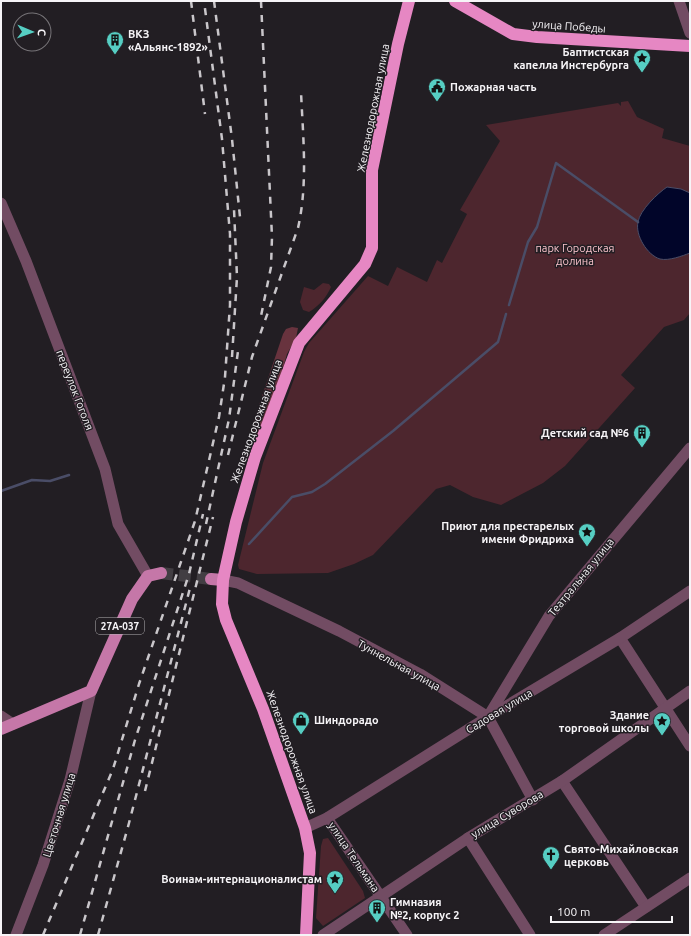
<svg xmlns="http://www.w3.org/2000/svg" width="691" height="936" font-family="Ubuntu,sans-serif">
<rect width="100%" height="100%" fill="#221e23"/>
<g fill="#4d262e">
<polygon points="628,101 637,117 664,129 662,138 690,146 690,313 684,320 664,327 621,375 635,388 565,466 543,483 501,505 473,497 450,485 436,489 373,555 354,564 328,573 257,574 239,569 238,565 263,463 304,352 309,343 368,276 388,286 397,267 427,282 437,260 442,263 467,214 460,210 500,141 486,125 618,103 621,106 621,102"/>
<path d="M323 283 329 284 331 287C326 298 319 306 309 312L303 310 300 302 304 287 314 290Z"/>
<polygon points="328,838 363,891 365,898 323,926 316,918 321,846 323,839"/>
</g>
<polygon fill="#68333e" points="292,327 298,328 296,338 287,354 276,392 258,435 251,436 254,420 283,334 286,329"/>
<path fill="#010529" stroke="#4a4d67" d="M667 187 681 189 690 193V253C682 256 669 261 660 259 647 255 635 235 638 222 640 210 658 193 667 187Z"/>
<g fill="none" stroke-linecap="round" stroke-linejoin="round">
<g stroke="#4a4d67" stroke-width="2.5">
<polyline points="509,305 528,242 537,227 556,163 638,222"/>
<polyline points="1,491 32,480 50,481 69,475"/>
<polyline points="249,544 292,497 312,492 325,484 393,431 498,342 506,314"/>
</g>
<polyline stroke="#423e43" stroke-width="12" stroke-dasharray="12 6" stroke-linecap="butt" points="161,573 211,579"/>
<g stroke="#724c63" stroke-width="11">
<polyline points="679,1 690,33"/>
<polyline points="1,203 26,261 105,469 118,524 148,576"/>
<polyline points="223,580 238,583 339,631 420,674 488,717 533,800"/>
<polyline points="620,638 690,746"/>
<polyline points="489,715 549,616 690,448"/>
<polyline points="1,716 13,724"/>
<polyline points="562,781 646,907"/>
<polyline points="327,818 407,935"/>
<polyline points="305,828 327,818 488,717 620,638 690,591"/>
<polyline points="468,838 530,935"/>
<polyline points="16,935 43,865 70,780 91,691"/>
<polyline points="323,935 468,838 562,781 690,691"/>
<polyline points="604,935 690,878"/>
</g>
<g stroke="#c577a8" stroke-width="12">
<polyline points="211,579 223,580"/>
<polyline points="1,729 91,691 132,599 148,576 161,573"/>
</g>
<g stroke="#e687c3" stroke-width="12">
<polyline points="455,1 513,34 537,37 690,46"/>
<polyline points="306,935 310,853 305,828 263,709 226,620 222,604 223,580 236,522 255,457 299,343 365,264 372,248 372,170 398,44 409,1"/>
</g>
<g stroke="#c9c6ca" stroke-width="2.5" stroke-dasharray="7 7" stroke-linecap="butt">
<polyline points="191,1 205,114"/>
<polyline points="214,1 232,139 240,217"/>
<polyline points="261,1 272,237 271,267 261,316"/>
<polyline points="232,357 237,277 234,209"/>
<path d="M228 455 252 357 298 228C308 184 303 137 301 92"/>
<polyline points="206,524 229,419 238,351"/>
<polyline points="145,791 213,517"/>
<polyline points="43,935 113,769 139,684 195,521 219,417 225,377 230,305 230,234 222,139 204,1"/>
<polyline points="80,935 135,740 189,574 203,514"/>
<polyline points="98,935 129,823 190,588"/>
</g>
</g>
<defs>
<g id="building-pin" transform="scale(0.9)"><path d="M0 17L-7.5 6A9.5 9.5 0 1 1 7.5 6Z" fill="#56cec3" stroke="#221e23"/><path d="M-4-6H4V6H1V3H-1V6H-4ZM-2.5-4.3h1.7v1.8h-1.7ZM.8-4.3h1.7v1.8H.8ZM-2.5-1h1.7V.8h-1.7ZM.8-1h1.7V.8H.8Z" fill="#111"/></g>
<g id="sight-pin" transform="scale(0.9)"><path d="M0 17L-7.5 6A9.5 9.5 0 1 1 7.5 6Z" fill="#56cec3" stroke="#221e23"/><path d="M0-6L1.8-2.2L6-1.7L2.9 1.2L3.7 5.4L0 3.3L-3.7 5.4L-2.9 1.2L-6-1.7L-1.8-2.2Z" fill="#111"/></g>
<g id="civic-pin" transform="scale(0.9)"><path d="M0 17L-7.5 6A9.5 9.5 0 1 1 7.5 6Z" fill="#56cec3" stroke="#221e23"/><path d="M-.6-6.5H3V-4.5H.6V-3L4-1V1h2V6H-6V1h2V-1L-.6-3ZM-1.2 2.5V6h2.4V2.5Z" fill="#111"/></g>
<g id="shop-pin" transform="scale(0.9)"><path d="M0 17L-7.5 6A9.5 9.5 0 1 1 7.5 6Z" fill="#56cec3" stroke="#221e23"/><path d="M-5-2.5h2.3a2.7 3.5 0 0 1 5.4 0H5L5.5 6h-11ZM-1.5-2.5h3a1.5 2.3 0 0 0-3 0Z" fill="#111"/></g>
<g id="church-pin" transform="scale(0.9)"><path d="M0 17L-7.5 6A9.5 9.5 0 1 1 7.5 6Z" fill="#56cec3" stroke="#221e23"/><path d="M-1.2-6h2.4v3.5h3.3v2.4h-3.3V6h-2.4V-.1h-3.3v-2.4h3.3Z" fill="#111"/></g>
</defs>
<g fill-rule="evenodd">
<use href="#building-pin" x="115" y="40"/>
<use href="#sight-pin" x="642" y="58"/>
<use href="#civic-pin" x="437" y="87"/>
<use href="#building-pin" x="642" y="433"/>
<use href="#sight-pin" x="587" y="532"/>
<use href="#shop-pin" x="301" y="720"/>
<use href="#sight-pin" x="662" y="721"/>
<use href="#church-pin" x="551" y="855"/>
<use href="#sight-pin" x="335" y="879"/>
<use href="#building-pin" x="377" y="908"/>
</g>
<g text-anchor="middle" stroke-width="3" stroke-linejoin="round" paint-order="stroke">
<rect fill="#221e23" stroke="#b6b4b7" stroke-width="1" x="96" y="618" width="48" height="16" rx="3"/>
<g font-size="10" font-weight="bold" fill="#f6f4f7">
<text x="120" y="630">27А-037</text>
</g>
<g font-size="11" fill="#f6f4f7" stroke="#221e23">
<text transform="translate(569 26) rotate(4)" y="4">улица Победы</text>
<text transform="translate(373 108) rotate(-79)" y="4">Железнодорожная улица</text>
<text transform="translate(75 390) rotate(69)" y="4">переулок Гоголя</text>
<text transform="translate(256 421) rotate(-70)" y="4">Железнодорожная улица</text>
<text transform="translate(581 577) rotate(-51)" y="4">Театральная улица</text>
<text transform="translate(399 665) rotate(29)" y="4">Туннельная улица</text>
<text transform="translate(499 711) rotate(-31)" y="4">Садовая улица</text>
<text transform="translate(292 752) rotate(70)" y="4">Железнодорожная улица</text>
<text transform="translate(507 814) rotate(-31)" y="4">улица Суворова</text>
<text transform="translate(59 815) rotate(-73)" y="4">Цветочная улица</text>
<text transform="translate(354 857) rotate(56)" y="4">улица Тельмана</text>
</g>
<g font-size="11" font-weight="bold" fill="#f6f4f7" stroke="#221e23" text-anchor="start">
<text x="128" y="38">ВКЗ<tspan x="128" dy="13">«Альянс-1892»</tspan></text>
<text x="629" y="56" text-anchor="end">Баптистская<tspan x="629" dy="13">капелла Инстербурга</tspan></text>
<text x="450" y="91">Пожарная часть</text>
<text x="629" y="437" text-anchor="end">Детский сад №6</text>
<text x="574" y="530" text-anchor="end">Приют для престарелых<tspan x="574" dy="13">имени Фридриха</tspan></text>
<text x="649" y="719" text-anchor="end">Здание<tspan x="649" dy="13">торговой школы</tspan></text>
<text x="314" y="724">Шиндорадо</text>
<text x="564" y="853">Свято-Михайловская<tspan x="564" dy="13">церковь</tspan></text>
<text x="322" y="883" text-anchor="end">Воинам-интернационалистам</text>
<text x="390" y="906">Гимназия<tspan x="390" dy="13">№2, корпус 2</tspan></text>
</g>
<g font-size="11" fill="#f8c1ca" stroke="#221e23">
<text x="575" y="252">парк Городская<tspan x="575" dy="13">долина</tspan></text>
</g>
</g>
<rect width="691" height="936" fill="none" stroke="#f6f4f7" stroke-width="4"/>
<g transform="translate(32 32) rotate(92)"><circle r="19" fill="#221e23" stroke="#777478"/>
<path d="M0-3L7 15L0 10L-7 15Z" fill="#56cec3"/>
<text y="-6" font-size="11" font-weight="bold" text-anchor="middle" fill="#f6f4f7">С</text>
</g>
<path d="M551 916v6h121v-6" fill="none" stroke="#f6f4f7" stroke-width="2"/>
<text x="557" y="916" font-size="12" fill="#f6f4f7" stroke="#221e23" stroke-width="3" paint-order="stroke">100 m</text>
</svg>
